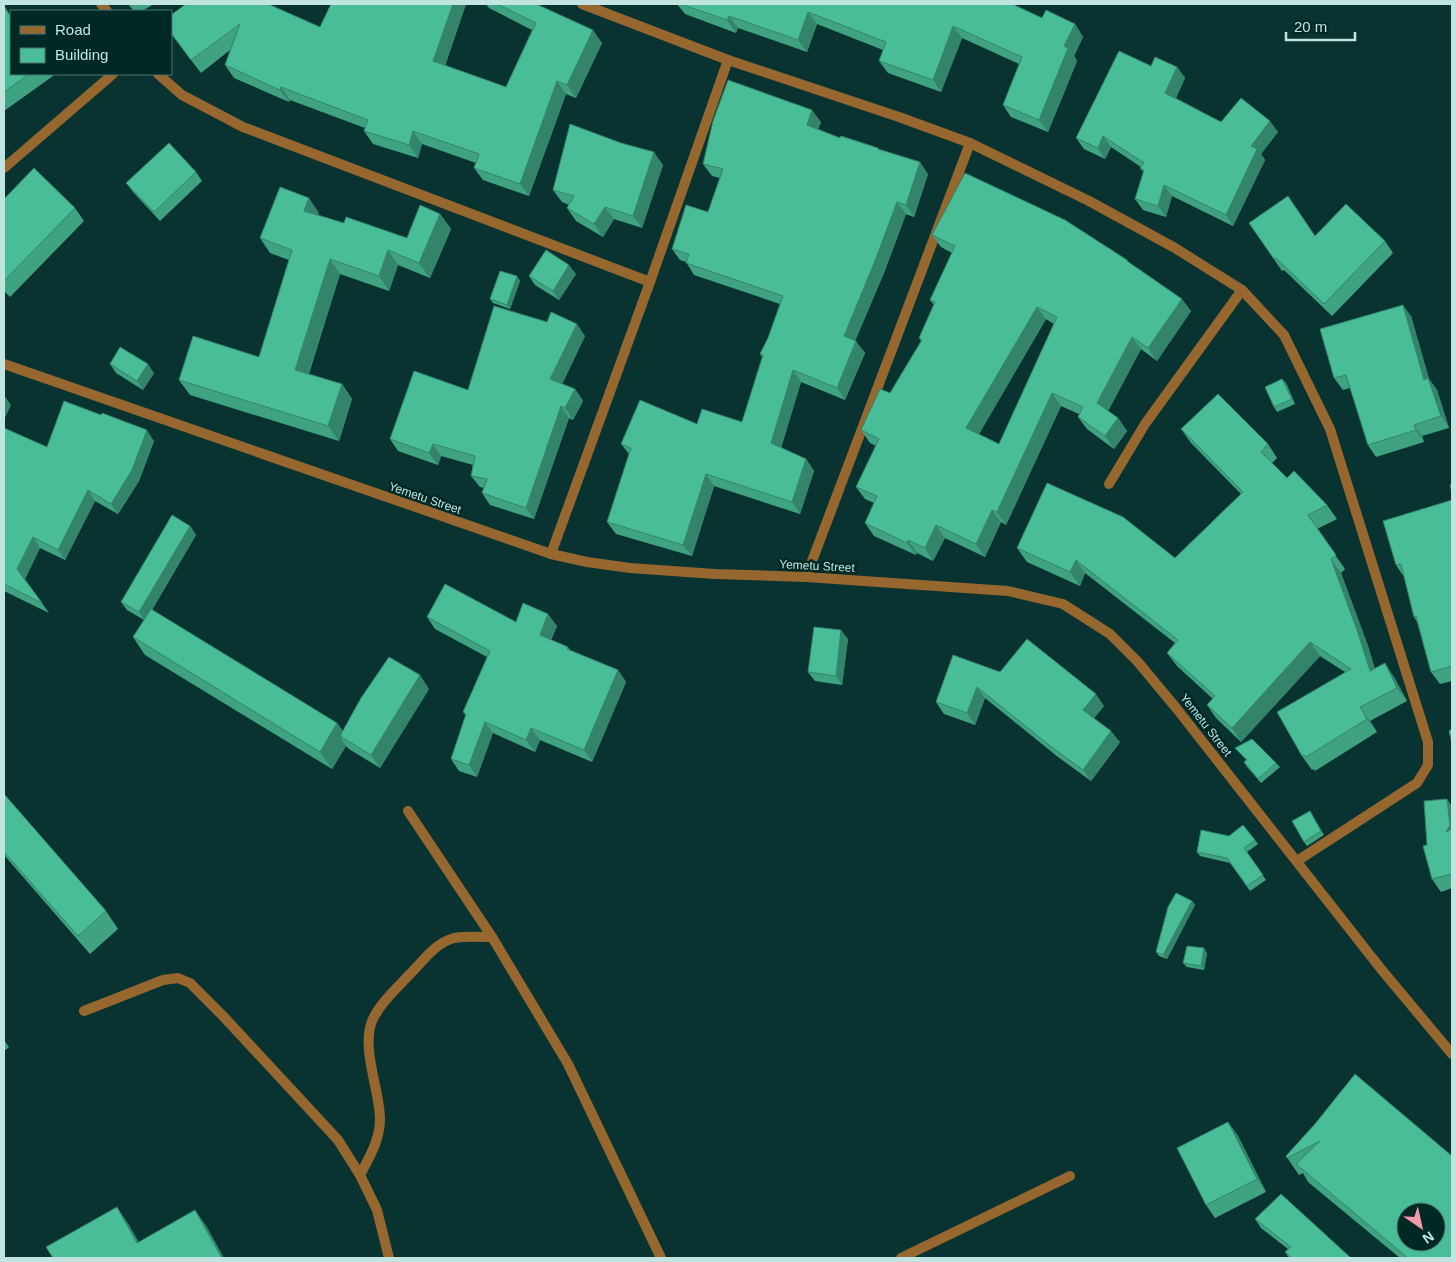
<svg xmlns="http://www.w3.org/2000/svg" width="1456" height="1262" font-family="Helvetica,sans-serif">
<rect width="100%" height="100%" fill="#093330"/>
<g fill="none" stroke-linecap="round" stroke-linejoin="round">
<g stroke="#96672f" stroke-width="10">
<polyline points="408,811 492,937 568,1064 661,1258"/>
<polyline points="84,1011 163,980 178,978 190,983 224,1017 338,1140 360,1175 377,1210 389,1258"/>
<path d="M360 1175C369 1158 380 1140 380 1119 380 1091 361 1049 372 1021 380 1003 397 988 410 974 423 961 435 943 454 938 465 936 480 937 492 937"/>
<polyline points="901,1258 1070,1176"/>
</g>
<g stroke="#96672f" stroke-width="10">
<polyline points="101,4 107,11"/>
<polyline points="582,4 728,60 899,117 970,143 1089,201 1175,248 1242,290 1284,335 1330,429 1428,742 1428,765 1417,783 1297,861"/>
<polyline points="158,74 182,95 243,127 650,282"/>
<polyline points="4,168 113,74"/>
<polyline points="4,364 551,554 587,562 630,568 715,574 806,577 1008,591 1063,604 1110,634 1138,662 1177,709 1381,969 1452,1054"/>
<polyline points="1109,484 1145,424 1242,290"/>
<polyline points="551,554 650,282 728,60"/>
<polyline points="806,577 970,143"/>
</g>
</g>
<g fill="#3fa382" fill-rule="evenodd">
<polygon points="128,4 154,4 142,11 134,11"/>
<polygon points="466,4 445,66 506,87 532,30 489,8 486,4 536,4 602,43 576,98 566,94 529,196 483,180 474,168 476,163 422,144 418,158 373,144 364,131 365,128 290,100 289,102 234,78 225,65 230,50 201,73 171,34 171,15 320,27"/>
<polygon points="677,4 1012,4 1042,18 1075,24 1083,37 1074,56 1077,61 1048,132 1011,117 1003,105 1019,64 962,38 941,92 888,73 879,61 883,50 817,24 807,52 738,28 736,33 685,14"/>
<polygon points="4,6 11,74 52,74 53,76 4,111"/>
<polygon points="1151,66 1177,67 1185,78 1176,98 1221,122 1278,132 1261,154 1265,160 1233,226 1172,196 1166,217 1143,210 1135,199 1144,173 1140,168 1141,167 1111,147 1105,159 1084,149 1076,138"/>
<polygon points="821,122 818,129 840,138 878,148 880,150 928,174 914,217 906,214 884,273 855,341 865,353 845,400 801,382 781,448 806,459 814,471 800,514 714,486 692,556 616,534 607,522 629,454 621,444 697,424 742,422 762,357 760,354 768,338 780,304 694,275 686,262 680,260 672,249 708,212 720,178 712,176 703,164"/>
<polygon points="663,165 642,228 614,219 603,237 576,221 567,208 569,205 562,202 553,190"/>
<polygon points="196,172 202,181 160,221 133,192 126,183"/>
<polygon points="4,199 75,208 84,221 10,297 4,291"/>
<polygon points="319,213 318,215 344,223 407,238 440,214 451,229 430,278 398,265 389,291 340,274 309,374 342,384 352,399 339,441 190,395 179,380 259,357 289,260 270,253 260,238"/>
<polygon points="1249,223 1315,236 1385,241 1393,253 1332,316 1284,270 1282,271"/>
<path d="M932 235 1127 260 1130 263 1191 311 1157 361 1141 349 1108 411 1118 418 1127 431 1114 449 1087 429 1078 417 1079 414 1061 406 1006 525 1001 522 985 557 945 538 933 561 917 553 916 555 874 536 865 523 874 503 865 499 856 487 876 446 870 443 861 430 890 393 921 341 919 338 934 305 930 300 952 253 941 247ZM1046 319 1054 324 999 444 979 434Z"/>
<polygon points="576,274 559,300 535,285 529,276"/>
<polygon points="517,276 520,281 510,309 493,303 490,299"/>
<polygon points="1411,316 1429,379 1437,390 1449,428 1422,436 1424,442 1376,457 1368,445 1350,388 1343,390 1334,378"/>
<polygon points="547,322 585,336 562,384 575,389 583,401 573,420 569,418 534,519 490,505 482,493 484,488 480,487 471,476 473,465 441,456 438,465 398,451 390,439 468,390"/>
<polygon points="110,364 154,373 143,390 116,373"/>
<polygon points="1282,379 1286,383 1295,404 1277,412 1274,407"/>
<polygon points="4,428 47,447 154,441 139,481 118,514 95,501 65,560 40,548 25,579 49,613 4,591"/>
<polygon points="1181,429 1268,444 1277,458 1272,463 1287,478 1327,505 1337,519 1317,529 1345,569 1341,573 1368,646 1375,669 1394,677 1407,701 1370,721 1377,732 1315,771 1314,769 1312,770 1302,756 1345,672 1320,656 1241,742 1216,718 1207,705 1213,699 1177,666 1167,653 1175,643 1085,573 1080,586 1027,562 1017,548 1175,558 1241,494 1191,443"/>
<polygon points="1452,500 1452,681 1440,684 1431,672 1417,622 1414,617 1404,577 1396,565"/>
<polygon points="190,526 196,535 152,610 337,723 343,731 429,689 380,768 349,749 346,746 332,769 145,655 133,637 144,620 127,610 121,602"/>
<polygon points="427,617 516,622 557,626 551,640 568,647 570,650 618,670 626,682 592,762 540,740 535,752 493,733 477,777 459,771 451,759 466,716 463,712 487,657 435,629"/>
<polygon points="848,639 842,685 815,681 808,672"/>
<polygon points="1000,672 1104,706 1094,718 1120,742 1091,781 1058,757 985,698 975,725 944,714 936,702"/>
<polygon points="1235,748 1276,763 1280,767 1261,783 1247,767 1244,762 1246,760"/>
<polygon points="4,794 106,911 118,929 90,954 4,855"/>
<polygon points="1452,806 1452,888 1441,892 1432,879 1427,845"/>
<polygon points="1310,811 1324,835 1307,846 1304,842"/>
<polygon points="1229,836 1255,840 1258,844 1247,852 1266,880 1250,891 1230,863 1200,856 1197,852"/>
<polygon points="1192,901 1195,905 1167,959 1159,956 1156,952"/>
<polygon points="1207,953 1204,970 1187,967 1183,963"/>
<polygon points="4,1040 9,1047 4,1051"/>
<polygon points="1228,1122 1238,1136 1266,1192 1215,1218 1206,1205"/>
<polygon points="1315,1124 1452,1258 1400,1258 1308,1182 1303,1173 1299,1175 1286,1156"/>
<polygon points="1255,1219 1351,1258 1289,1258 1285,1252 1288,1249 1261,1228"/>
</g>
<g fill="#33846a">
<polygon points="453,4 466,4 442,74 433,61"/>
<polygon points="808,12 817,24 807,52 798,40"/>
<polygon points="729,16 738,28 736,33 727,20"/>
<polygon points="1075,24 1083,37 1074,56 1077,61 1048,132 1039,120 1064,46"/>
<polygon points="953,26 962,38 941,92 933,80"/>
<polygon points="593,30 602,43 576,98 567,85"/>
<polygon points="1177,67 1185,78 1173,104 1165,93"/>
<polygon points="557,81 566,94 529,196 520,184"/>
<polygon points="281,87 290,100 289,102 280,90"/>
<polygon points="812,110 821,122 815,137 807,125"/>
<polygon points="1270,121 1278,132 1261,154 1265,160 1233,226 1226,215 1251,146"/>
<polygon points="413,131 422,144 418,158 409,145"/>
<polygon points="1103,136 1111,147 1105,159 1098,148"/>
<polygon points="654,152 663,165 642,228 633,216"/>
<polygon points="920,162 928,174 914,217 906,205"/>
<polygon points="1164,185 1172,196 1166,217 1158,206"/>
<polygon points="309,198 319,213 314,226 304,211"/>
<polygon points="897,202 906,214 884,273 852,348 844,336"/>
<polygon points="605,207 614,219 603,237 594,224"/>
<polygon points="440,214 451,229 430,278 419,263"/>
<polygon points="388,250 398,265 389,291 379,276"/>
<polygon points="330,259 340,274 305,385 295,370"/>
<polygon points="569,265 576,274 559,300 553,291"/>
<polygon points="517,276 520,281 510,309 507,305"/>
<polygon points="1182,299 1191,311 1157,361 1148,348"/>
<polygon points="1403,305 1411,316 1429,379 1437,390 1449,428 1441,416 1424,380"/>
<polygon points="1037,307 1046,319 975,441 966,428"/>
<polygon points="577,324 585,336 559,391 550,379"/>
<polygon points="1132,337 1141,349 1106,415 1097,403"/>
<polygon points="856,341 865,353 845,400 837,388"/>
<polygon points="148,364 154,373 143,390 137,381"/>
<polygon points="793,370 801,382 779,455 771,443"/>
<polygon points="1282,379 1286,383 1295,404 1292,399"/>
<polygon points="342,384 352,399 339,441 328,426"/>
<polygon points="575,389 583,401 573,420 565,408"/>
<polygon points="1052,393 1061,406 1006,525 997,512"/>
<polygon points="4,395 11,405 4,420"/>
<polygon points="561,406 569,418 534,519 526,508"/>
<polygon points="1118,418 1127,431 1114,449 1105,436"/>
<polygon points="1414,425 1422,436 1424,442 1416,430"/>
<polygon points="147,430 154,441 139,481 118,514 111,504"/>
<polygon points="433,444 441,456 438,465 429,453"/>
<polygon points="806,459 814,471 800,514 792,502"/>
<polygon points="706,474 714,486 692,556 683,545"/>
<polygon points="88,490 95,501 65,560 58,550"/>
<polygon points="992,510 1001,522 985,557 976,544"/>
<polygon points="936,525 945,538 933,561 925,548"/>
<polygon points="190,526 196,535 145,621 139,612"/>
<polygon points="33,537 40,548 25,579 17,569"/>
<polygon points="908,540 917,553 916,555 907,543"/>
<polygon points="1331,559 1341,573 1368,646 1379,685 1370,671"/>
<polygon points="1076,560 1085,573 1080,586 1070,572"/>
<polygon points="548,614 557,626 548,647 540,635"/>
<polygon points="841,630 848,639 842,685 836,676"/>
<polygon points="1310,642 1320,656 1241,742 1232,728"/>
<polygon points="1385,663 1394,677 1407,701 1397,688"/>
<polygon points="618,670 626,682 592,762 584,750"/>
<polygon points="420,675 429,689 380,768 371,755"/>
<polygon points="977,687 985,698 975,725 967,713"/>
<polygon points="1096,694 1104,706 1091,722 1083,710"/>
<polygon points="1360,707 1370,721 1377,732 1367,719"/>
<polygon points="485,722 493,733 477,777 469,765"/>
<polygon points="337,723 349,741 340,736 346,746 332,769 320,752"/>
<polygon points="531,728 540,740 535,752 526,740"/>
<polygon points="1111,731 1120,742 1091,781 1083,770"/>
<polygon points="1447,799 1452,806 1452,840 1446,832"/>
<polygon points="1192,901 1195,905 1167,959 1163,955"/>
<polygon points="1204,948 1207,953 1204,970 1201,966"/>
<polygon points="1228,1122 1238,1136 1266,1192 1257,1179"/>
<polygon points="117,1207 129,1225 148,1258 137,1243"/>
<polygon points="195,1210 207,1227 224,1258 222,1258"/>
</g>
<g fill="#49bd97" stroke="#33846a" fill-rule="evenodd">
<polygon points="186,4 268,4 320,27 331,4 453,4 433,61 506,87 536,23 497,4 536,4 593,30 567,85 557,81 520,184 474,168 479,154 413,131 409,145 364,131 368,120 281,87 280,90 225,65 240,24 191,60 171,33 171,15"/>
<polygon points="681,4 1012,4 1042,18 1046,10 1075,24 1064,46 1068,48 1039,120 1003,105 1022,57 953,26 933,80 879,61 886,42 808,12 798,40 729,16 727,20"/>
<polygon points="4,6 11,17 11,74 29,74 4,92"/>
<polygon points="1119,51 1151,66 1155,57 1177,67 1165,93 1221,122 1241,98 1270,121 1251,146 1257,149 1226,215 1164,185 1158,206 1135,199 1144,170 1140,168 1144,163 1103,136 1098,148 1076,138"/>
<polygon points="728,80 812,110 807,125 840,138 841,136 878,148 878,149 920,162 906,205 897,202 875,261 844,336 856,341 837,388 793,370 771,443 806,459 792,502 706,474 683,545 607,522 631,448 621,444 640,400 697,424 702,409 742,422 763,355 760,354 768,338 783,296 686,263 689,254 672,249 686,205 708,212 723,169 703,164 713,121"/>
<polygon points="570,124 621,143 654,152 633,216 605,207 594,224 567,208 574,196 553,190"/>
<polygon points="169,143 196,172 154,212 126,183"/>
<polygon points="34,168 75,208 4,281 4,199"/>
<path d="M965 173 1065 220 1127 260V261L1182 299 1148 348 1132 337 1097 403 1118 418 1105 436 1078 417 1083 407 1052 393 997 512 992 510 976 544 936 525 925 548 908 540 907 543 865 523 877 496 856 487 879 439 861 430 880 389 890 393 922 340 919 338 935 302 930 300 955 246 932 235ZM1037 307 1057 317 999 444 966 428Z"/>
<polygon points="280,187 309,198 304,211 344,223 346,217 407,238 420,205 440,214 419,263 388,250 379,276 330,259 295,370 342,384 328,426 179,380 193,336 259,357 292,250 260,238"/>
<polygon points="1288,196 1315,236 1346,204 1385,241 1324,304 1276,258 1274,259 1249,223"/>
<polygon points="546,250 569,265 553,291 529,276"/>
<polygon points="500,271 517,276 507,305 490,299"/>
<polygon points="1403,305 1424,380 1428,378 1441,416 1414,425 1416,430 1368,445 1346,375 1334,378 1320,329"/>
<polygon points="494,306 547,322 551,312 577,324 550,379 575,389 565,408 561,406 526,508 482,493 487,479 471,476 475,456 433,444 429,453 390,439 414,371 468,390"/>
<polygon points="120,347 148,364 137,381 110,364"/>
<polygon points="1282,379 1292,399 1274,407 1265,387"/>
<polygon points="1218,394 1268,444 1261,452 1287,478 1294,471 1327,505 1308,515 1336,555 1331,559 1358,633 1370,671 1385,663 1397,688 1360,707 1367,719 1306,757 1304,755 1302,756 1277,712 1351,669 1310,642 1232,728 1207,705 1215,696 1167,653 1178,640 1076,560 1070,572 1017,548 1047,483 1123,517 1175,558 1243,492 1181,429"/>
<polygon points="64,401 101,415 102,413 147,430 132,470 111,504 88,490 58,550 33,537 17,569 42,603 4,584 4,428 47,447"/>
<polygon points="1450,485 1452,485 1452,493"/>
<polygon points="1452,500 1452,666 1431,672 1416,616 1414,617 1401,564 1396,565 1383,521"/>
<polygon points="172,515 190,526 139,612 121,602"/>
<polygon points="445,584 516,622 523,603 548,614 540,635 568,647 567,649 618,670 584,750 531,728 526,740 485,722 469,765 451,759 466,714 463,712 490,651 427,617"/>
<polygon points="151,609 337,723 320,752 133,637"/>
<polygon points="814,627 841,630 836,676 808,672"/>
<polygon points="1027,639 1096,694 1083,710 1111,731 1083,770 1049,745 977,687 967,713 936,702 953,655 1000,672"/>
<polygon points="389,657 420,675 371,755 340,736 361,698"/>
<polygon points="1452,729 1452,743 1449,731"/>
<polygon points="1252,739 1276,763 1258,779 1244,762 1247,760 1235,748"/>
<polygon points="4,794 106,911 78,936 4,852"/>
<polygon points="1447,799 1450,825 1446,832 1452,829 1452,874 1432,879 1423,846 1427,845 1424,801"/>
<polygon points="1310,811 1321,831 1304,842 1292,821"/>
<polygon points="1243,825 1255,840 1244,848 1263,875 1247,886 1227,858 1197,852 1201,830 1229,836"/>
<polygon points="1176,893 1192,901 1163,955 1156,952 1168,907"/>
<polygon points="1187,946 1204,948 1201,966 1183,963"/>
<path d="M1355 1074 1452 1156V1258H1408L1296 1164 1320 1141 1287 1158 1286 1156 1315 1124ZM1406 1212H1436V1242H1406Z"/>
<polygon points="1228,1122 1257,1179 1206,1205 1177,1148"/>
<polygon points="1281,1194 1351,1258 1292,1258 1285,1252 1291,1247 1255,1219"/>
<polygon points="117,1207 137,1243 195,1210 222,1258 53,1258 46,1247"/>
</g>
<g text-anchor="middle" stroke-width="5" stroke-linejoin="round" paint-order="stroke">
<g font-size="12" fill="#c1e4e0" stroke="#002926">
<text transform="translate(425 498) rotate(19)" y="4">Yemetu Street</text>
<text transform="translate(817 566) rotate(3)" y="4">Yemetu Street</text>
<text transform="translate(1206 725) rotate(52)" y="4">Yemetu Street</text>
</g>
</g>
<rect width="1456" height="1262" fill="none" stroke="#c1e4e0" stroke-width="10"/>
<rect x="10" y="10" width="162" height="65" fill="#002926" stroke="#4d7470"/>
<rect x="20" y="26" width="25" height="8" fill="#96672f" stroke="#4d7470"/>
<text x="55" y="35" font-size="15" fill="#c1e4e0">Road</text>
<rect x="20" y="48" width="25" height="15" fill="#49bd97" stroke="#4d7470"/>
<text x="55" y="60" font-size="15" fill="#c1e4e0">Building</text>
<g transform="translate(1421 1227) rotate(146)"><circle r="24" fill="#002926" stroke="#4d7470"/>
<path d="M0-4L9 19L0 12L-9 19Z" fill="#f39aaa"/>
<text y="-8" font-size="14" font-weight="bold" text-anchor="middle" fill="#c1e4e0">N</text>
</g>
<path d="M1286 32v8h69v-8" fill="none" stroke="#c1e4e0" stroke-width="2.5"/>
<text x="1294" y="32" font-size="15" fill="#c1e4e0" stroke="#002926" stroke-width="4" paint-order="stroke">20 m</text>
</svg>
